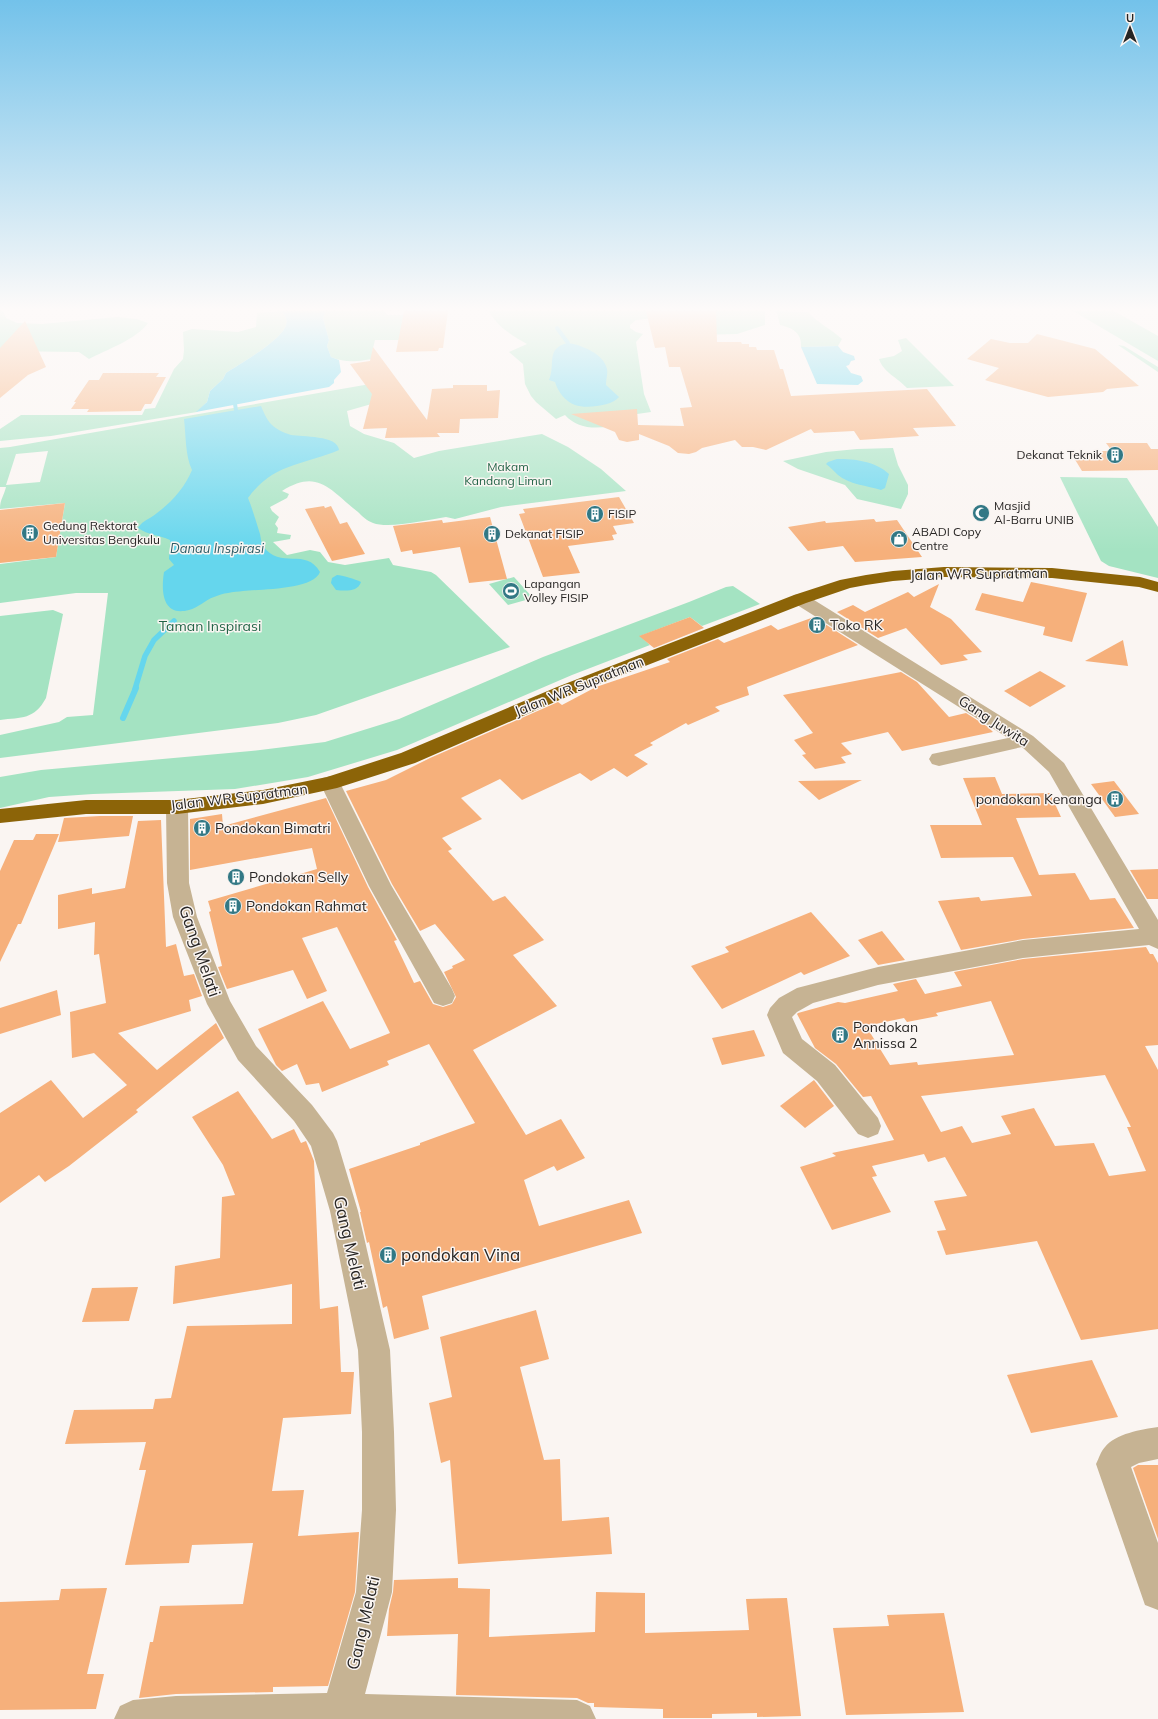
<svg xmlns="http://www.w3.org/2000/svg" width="1158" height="1719" font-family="Mulish,sans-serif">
<rect width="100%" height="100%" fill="#faf5f2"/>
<g fill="#a4e3c2" fill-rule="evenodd">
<path d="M0 311H3L6 318 17 323 42 324 117 317 137 319 148 323C137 339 106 350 89 359L79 352 0 351Z"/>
<path d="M281 311C285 315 288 319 286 325 282 340 240 364 226 373L223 379 210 391 207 402 197 412 51 436 0 441V429L21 415H142L145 409 155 408 174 369 183 359 184 350 183 332 192 329 238 332 256 327 257 313Z"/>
<path d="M326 311H384L387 315H407L404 340H375L372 352 378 358C359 361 348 364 331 357L327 346 329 340 323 318Z"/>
<path d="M489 311H765V325L737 334 695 335 654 318 636 320 630 325V328L636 332 643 334 636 342 644 394 651 412 637 414C634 419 630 420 624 422 605 429 580 432 565 415L556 419 536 402 531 396 525 384 523 364 509 352 527 344C513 336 497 327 489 311Z"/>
<path d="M775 311 808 312C818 323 831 329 842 339L838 346 801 347C802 333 793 328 780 325L777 313Z"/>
<polygon points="1073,311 1114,311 1158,336 1158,361"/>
<path d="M906 338 954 386 907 388C898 378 883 372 879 359L894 356 902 351 898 340Z"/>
<polygon points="1118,345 1124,346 1158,367 1158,372"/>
<path d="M393 380 375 403 347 411 350 426 364 434 394 443 414 458 439 451 542 434 568 447 601 469 626 491 501 507 455 519 446 517C427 520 389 529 373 523 367 521 362 516 358 512 330 490 318 468 282 491L289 494 287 498 270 507 272 511 279 517 275 524 278 528 277 533 291 535 290 539 273 542 287 555 310 550 320 552 328 562 345 565 389 558 393 565 431 572 436 575 510 647 316 715 278 723 0 758V735L59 722 67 717 93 715 108 593H76L0 603V564L56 557 65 503 0 509C0 499 4 496 6 487H0V448L10 447ZM48 451 40 482 6 485 16 454Z"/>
<polygon points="893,448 898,465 908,485 908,494 901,509 857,499 845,485 798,469 783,461 826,452 857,449"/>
<polygon points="1060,477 1127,478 1158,527 1158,578 1109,566 1101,561"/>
<polygon points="514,577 533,598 508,605 489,584"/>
<polygon points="733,586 760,604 702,626 690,617 640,636 650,645 572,675 397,750 308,777 235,789 93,794 49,797 0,808 0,777 41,770 251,751 325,742 399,719 543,657 689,602 726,587"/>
<path d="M53 610 63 614 46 698C34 720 22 717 0 720V616Z"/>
</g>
<g fill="#65d6ed">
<path d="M281 311H326L323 318 329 340 327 346 331 357 339 360 341 372 334 380V383L329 387 196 412 207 402 210 391 223 379 226 373C240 364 282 340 286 325 288 319 285 315 281 311Z"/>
<path d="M568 343C582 345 604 354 607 369 608 374 606 379 606 385L619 397C612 406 586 409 575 405 566 402 558 392 555 382L549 380C556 364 545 348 568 343Z"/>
<polygon points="838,346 843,352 854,356 855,360 851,361 849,365 846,366 851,373 861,376 863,381 858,385 817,384 801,347"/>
<path d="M261 406C263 411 266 418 270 423 274 428 284 433 291 435 302 437 338 435 339 450 304 465 273 463 248 498 253 510 256 522 260 534 261 538 261 543 263 546 280 570 306 547 320 572 313 590 261 589 243 591 233 592 223 593 214 597 205 600 198 608 189 610 162 617 161 591 164 572L174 565 169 559C169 553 172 547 170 540 159 535 148 535 138 528 144 519 149 520 157 513 172 502 185 487 192 470 185 455 186 435 184 419Z"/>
<path d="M837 459C855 459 875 461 889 474L885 488 881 490C868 486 848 484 838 475 834 471 831 468 826 464L828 462Z"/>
<path d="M337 575C342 575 355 579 361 582 358 592 345 591 336 590L331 583 332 578Z"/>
</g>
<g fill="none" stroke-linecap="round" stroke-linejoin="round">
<g stroke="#65d6ed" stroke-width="4">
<polyline points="557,328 568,343"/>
<polyline points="235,404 236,410"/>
</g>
<polyline stroke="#65d6ed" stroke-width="5.5" points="135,689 145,656 154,640 174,621"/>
<polyline stroke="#65d6ed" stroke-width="6" points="123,718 136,688"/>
</g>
<g fill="#f6b07b" fill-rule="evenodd">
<polygon points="404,311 448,311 443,348 439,348 438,351 396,352"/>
<polygon points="646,311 716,311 717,342 741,342 742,344 749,344 749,347 756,347 757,350 774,350 780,369 783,369 791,396 927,389 956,426 913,428 919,436 860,440 854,431 814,433 811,429 766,450 753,447 742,447 735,440 702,448 696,452 689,454 678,453 669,446 639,434 639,440 627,442 619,440 615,432 571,414 637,409 638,425 684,426 680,408 692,407 680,367 669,367 665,347 655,348"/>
<polygon points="25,321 46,367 28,375 0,398 0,348"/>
<polygon points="1037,334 1095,349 1139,386 1107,389 1103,392 1048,397 988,381 985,380 999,368 967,359 991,339 1010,343 1028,343"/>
<polygon points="373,347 427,420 432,389 453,388 453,385 487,385 487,391 500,390 498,418 460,419 459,433 437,433 440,437 385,438 387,428 363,429 372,394 350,364 370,361"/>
<polygon points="103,373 159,373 156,377 166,377 151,404 145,404 141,411 87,412 89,409 71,409 76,402 74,402 89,380 99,380"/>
<polygon points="1106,443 1147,443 1151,449 1158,449 1158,470 1082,471 1071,453 1103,453 1102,451 1112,451"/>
<polygon points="619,497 634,523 613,526 617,534 612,535 614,540 568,546 580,573 543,577 519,514 525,513 523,509"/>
<polygon points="65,503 56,557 0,563 0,510"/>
<polygon points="324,506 325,508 331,506 340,524 347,522 365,554 332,561 305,509"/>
<polygon points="490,517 507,579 469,583 460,547 413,554 412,550 401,552 393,526 442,520 443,523"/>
<polygon points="874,519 876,522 897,520 922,557 855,562 843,546 808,551 788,527 825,521 826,523"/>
<polygon points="1031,582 1087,593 1072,642 1043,635 1045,627 975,610 982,593 1023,602"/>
<polygon points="939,584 930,607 951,619 982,652 963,655 968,660 941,665 906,628 878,638 837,612 853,605 865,612 908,592 914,597"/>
<polygon points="690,617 704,628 654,648 639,636"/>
<polygon points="814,617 858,645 747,687 749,695 715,707 720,711 688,725 686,723 650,743 653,745 634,755 648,764 627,777 614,768 591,781 580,773 522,800 500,779 461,798 482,819 442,838 452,849 448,851 493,901 505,896 544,940 513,955 557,1006 473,1050 526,1135 561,1119 585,1158 557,1171 554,1166 524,1180 539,1226 629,1200 642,1233 422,1296 429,1329 394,1339 387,1306 383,1308 369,1242 367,1243 360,1212 361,1212 349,1169 420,1145 420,1143 475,1123 429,1044 387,1061 389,1065 322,1092 319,1083 306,1085 297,1064 282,1071 276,1065 258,1029 323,1001 350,1049 390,1033 337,927 302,938 327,991 307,999 293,970 227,989 218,967 222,966 209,912 211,911 208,901 317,869 312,848 190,870 190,819 222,814 223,826 326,798 368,887 397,940 394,941 414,983 420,981 433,1004 443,1007 452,1004 456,997 444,972 453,968 452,966 465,960 435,924 420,931 392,884 346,791 386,780 430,758 558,702 562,705 596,687 670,662 667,659 718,639 724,643 771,625 778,630"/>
<polygon points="1123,640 1128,666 1085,661"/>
<polygon points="1040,671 1066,686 1030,707 1004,691"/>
<polygon points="901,672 917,682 949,717 966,713 988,727 993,732 902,751 888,732 841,743 852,754 841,757 846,763 815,769 802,755 806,754 794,740 813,733 783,695"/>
<polygon points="995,777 1002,794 1050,793 1061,817 1016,818 1039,875 1075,873 1090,900 1115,898 1134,928 1023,939 961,950 938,901 979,897 981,901 1032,896 1013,857 941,858 930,825 982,825 963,778"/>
<polygon points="862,780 819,800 798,781"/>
<polygon points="1114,781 1139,814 1115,817 1091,784"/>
<polygon points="100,816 133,816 129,836 58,842 64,818"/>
<polygon points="161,820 166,947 176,944 184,976 194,974 202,996 189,1000 191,1011 118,1033 157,1070 216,1023 224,1038 136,1110 138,1112 69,1166 45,1182 39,1175 0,1203 0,1113 51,1080 83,1118 127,1085 94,1053 72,1058 70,1012 106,1003 99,954 94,955 95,922 58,929 58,895 92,888 92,894 125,888 138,821"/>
<polygon points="36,834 59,834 21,924 18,924 0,962 0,871 14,840 33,840"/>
<polygon points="1158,869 1158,899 1147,899 1130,870"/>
<polygon points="811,912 850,956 804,975 801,972 722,1009 691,966 729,952 725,947"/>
<polygon points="882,931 905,960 878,965 858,940"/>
<path d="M1146 947 1150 954H1153L1158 963V1045L1145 1046 1158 1070V1329L1081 1340 1037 1241 946 1255 937 1231 946 1230 934 1201 967 1196 945 1157 928 1162 924 1154 872 1166 877 1176 872 1177 891 1212 832 1230 800 1167 836 1156 832 1153 894 1140 871 1096 863 1097 836 1064 815 1048 797 1014 798 1013 838 1002 845 1003 898 991 893 984 916 979 925 994 962 986 954 972 1023 959ZM991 1001 1014 1055 918 1065 917 1062 890 1065 866 1026 904 1018 907 1022 938 1016 936 1013ZM1105 1075 1131 1127H1127L1146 1171 1109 1176 1094 1143 1055 1146 1034 1108 1001 1116 1011 1134 972 1143 962 1126 941 1132 921 1096Z"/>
<polygon points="57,990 61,1015 0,1034 0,1008"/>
<polygon points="754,1030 765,1056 722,1065 712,1038"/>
<polygon points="814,1080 834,1106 805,1128 780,1106"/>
<polygon points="238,1091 272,1139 294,1129 301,1143 306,1141 314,1161 320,1309 338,1306 341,1372 354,1372 351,1414 283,1418 272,1491 304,1490 298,1536 359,1532 355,1592 328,1686 273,1687 273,1692 176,1694 139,1698 150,1642 153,1642 160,1606 243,1604 253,1543 192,1545 189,1563 125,1565 146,1470 139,1470 146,1442 65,1444 74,1410 153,1409 155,1399 171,1398 187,1326 292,1324 292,1284 173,1304 175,1266 220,1258 222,1197 235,1195 223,1165 192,1117"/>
<polygon points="138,1287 129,1321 82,1322 92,1288"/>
<polygon points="536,1310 549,1359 520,1367 544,1460 560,1459 562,1521 609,1517 612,1554 458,1564 450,1460 441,1463 429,1403 452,1397 440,1337"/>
<polygon points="1092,1360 1118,1417 1031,1433 1007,1375"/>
<polygon points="1138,1465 1158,1465 1158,1539 1133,1468"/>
<polygon points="458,1578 458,1588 490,1589 489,1637 595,1632 596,1592 645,1593 645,1633 749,1630 746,1599 787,1598 801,1716 757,1717 757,1713 712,1714 712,1718 663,1718 663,1709 594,1707 594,1703 588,1703 577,1698 456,1695 458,1634 387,1636 389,1609 393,1592 394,1580"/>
<polygon points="107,1588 87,1674 104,1674 96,1709 0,1710 0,1602 59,1600 61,1589"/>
<polygon points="944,1613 964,1712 846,1715 833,1628 889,1626 887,1615"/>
</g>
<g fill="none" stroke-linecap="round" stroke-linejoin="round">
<g fill="#c6b393" fill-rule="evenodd">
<polygon points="800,594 806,595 1033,736 1064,763 1158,920 1158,949 1149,945 1023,958 878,985 813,1003 797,1012 792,1017 802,1039 835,1065 878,1118 881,1126 878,1134 868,1138 858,1134 817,1081 783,1053 767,1015 770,1008 779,998 797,988 878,967 1023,940 1139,929 1049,772 1022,747 939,766 932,764 929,759 932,754 1008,738 794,603 791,599 794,595"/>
<polygon points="330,776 337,778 340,783 391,885 452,989 455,996 452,1003 443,1006 434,1003 369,886 320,783 323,778"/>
<polygon points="177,800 184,802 188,807 189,883 197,917 230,1001 256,1046 312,1105 333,1133 337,1141 358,1211 390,1350 394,1432 396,1510 392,1592 365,1694 577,1700 590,1706 596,1719 114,1719 120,1706 133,1700 176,1696 327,1693 356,1592 362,1510 362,1432 358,1350 330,1211 311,1146 294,1121 238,1060 207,1004 173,917 167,883 166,807 170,802"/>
<path d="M1158 1427V1459L1139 1463 1131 1467 1158 1543V1610L1145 1605 1096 1464C1099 1458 1101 1451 1105 1447 1115 1434 1142 1429 1158 1427Z"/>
</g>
<polygon fill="#8c6408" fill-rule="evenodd" points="944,567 1052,568 1140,577 1158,582 1158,592 1139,587 1052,578 944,577 893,581 866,585 850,588 806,603 571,695 415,763 337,788 263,804 177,814 86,814 0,823 0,809 86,800 177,800 263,790 327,777 401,753 557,687 794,595 840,580 866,575 893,571"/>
</g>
<linearGradient id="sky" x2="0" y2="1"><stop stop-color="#73c2ea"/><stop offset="0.56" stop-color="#fdfaf9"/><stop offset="1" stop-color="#fdfaf9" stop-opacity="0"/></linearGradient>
<rect width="1158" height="552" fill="url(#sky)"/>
<defs>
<g id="building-disc" transform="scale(0.9)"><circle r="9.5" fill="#327885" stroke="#faf5f2"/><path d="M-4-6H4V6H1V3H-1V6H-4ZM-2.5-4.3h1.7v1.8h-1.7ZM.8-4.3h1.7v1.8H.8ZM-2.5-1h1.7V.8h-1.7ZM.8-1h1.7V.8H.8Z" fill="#fff"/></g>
<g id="mosque-disc" transform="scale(0.9)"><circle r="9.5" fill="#327885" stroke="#faf5f2"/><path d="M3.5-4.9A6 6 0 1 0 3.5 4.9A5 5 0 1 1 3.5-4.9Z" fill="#fff"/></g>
<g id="shop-disc" transform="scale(0.9)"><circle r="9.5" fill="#327885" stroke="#faf5f2"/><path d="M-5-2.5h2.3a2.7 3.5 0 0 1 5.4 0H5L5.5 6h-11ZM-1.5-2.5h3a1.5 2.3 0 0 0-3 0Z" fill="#fff"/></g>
<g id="stadium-disc" transform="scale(0.9)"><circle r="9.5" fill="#327885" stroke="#faf5f2"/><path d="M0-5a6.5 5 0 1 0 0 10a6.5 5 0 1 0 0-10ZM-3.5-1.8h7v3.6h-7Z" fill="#fff"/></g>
</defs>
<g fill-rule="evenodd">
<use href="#building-disc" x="1115" y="455"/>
<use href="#mosque-disc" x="981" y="513"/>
<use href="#building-disc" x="595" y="514"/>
<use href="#building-disc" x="30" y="533"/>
<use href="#building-disc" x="492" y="534"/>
<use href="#shop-disc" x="899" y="539"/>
<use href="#stadium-disc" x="511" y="591"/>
<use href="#building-disc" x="817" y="625"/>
<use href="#building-disc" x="1115" y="799"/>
<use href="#building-disc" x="202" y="828"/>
<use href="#building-disc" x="236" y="877"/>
<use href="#building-disc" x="233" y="906"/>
<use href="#building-disc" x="840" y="1035"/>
<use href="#building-disc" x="388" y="1255"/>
</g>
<g text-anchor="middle" stroke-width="3" stroke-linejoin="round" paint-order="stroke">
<g font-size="12" fill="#272524" stroke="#faf5f2" text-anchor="start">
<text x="1102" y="459" text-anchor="end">Dekanat Teknik</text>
<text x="994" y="510">Masjid<tspan x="994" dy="14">Al-Barru UNIB</tspan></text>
<text x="608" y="518">FISIP</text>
<text x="43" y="530">Gedung Rektorat<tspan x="43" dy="14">Universitas Bengkulu</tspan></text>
<text x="912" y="536">ABADI Copy<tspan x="912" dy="14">Centre</tspan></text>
<text x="505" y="538">Dekanat FISIP</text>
<text x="524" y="588">Lapangan<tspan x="524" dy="14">Volley FISIP</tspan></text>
</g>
<g font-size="12" fill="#226447" stroke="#faf5f2">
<text x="508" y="471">Makam<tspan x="508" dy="14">Kandang Limun</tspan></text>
</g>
<g font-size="13" font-style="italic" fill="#2c5c66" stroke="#faf5f2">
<text x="217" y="553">Danau Inspirasi</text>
</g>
<g font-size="14" fill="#272524" stroke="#faf5f2">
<text transform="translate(979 574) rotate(-1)" y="5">Jalan WR Supratman</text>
<text transform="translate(579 686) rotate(-22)" y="5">Jalan WR Supratman</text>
<text transform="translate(994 721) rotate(33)" y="5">Gang Juwita</text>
<text transform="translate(239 797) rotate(-7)" y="5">Jalan WR Supratman</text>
</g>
<g font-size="14" fill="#272524" stroke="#faf5f2" text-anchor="start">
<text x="830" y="630">Toko RK</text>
<text x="1102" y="804" text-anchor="end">pondokan Kenanga</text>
<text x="215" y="833">Pondokan Bimatri</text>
<text x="249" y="882">Pondokan Selly</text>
<text x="246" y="911">Pondokan Rahmat</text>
<text x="853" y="1032">Pondokan<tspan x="853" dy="16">Annissa 2</tspan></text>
</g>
<g font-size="14" fill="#226447" stroke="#faf5f2">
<text x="210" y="631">Taman Inspirasi</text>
</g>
<g font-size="17" fill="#272524" stroke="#faf5f2">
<text transform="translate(200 951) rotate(71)" y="6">Gang Melati</text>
<text transform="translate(350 1243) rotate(77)" y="6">Gang Melati</text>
<text transform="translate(363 1623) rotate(-77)" y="6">Gang Melati</text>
</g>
<g font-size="17" fill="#272524" stroke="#faf5f2" text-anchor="start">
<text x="401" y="1261">pondokan Vina</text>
</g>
</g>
<g transform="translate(1130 28)" stroke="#faf5f2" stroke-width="3" paint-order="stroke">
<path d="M0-3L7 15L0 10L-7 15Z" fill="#272524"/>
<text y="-6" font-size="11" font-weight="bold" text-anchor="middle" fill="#272524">U</text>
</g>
</svg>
